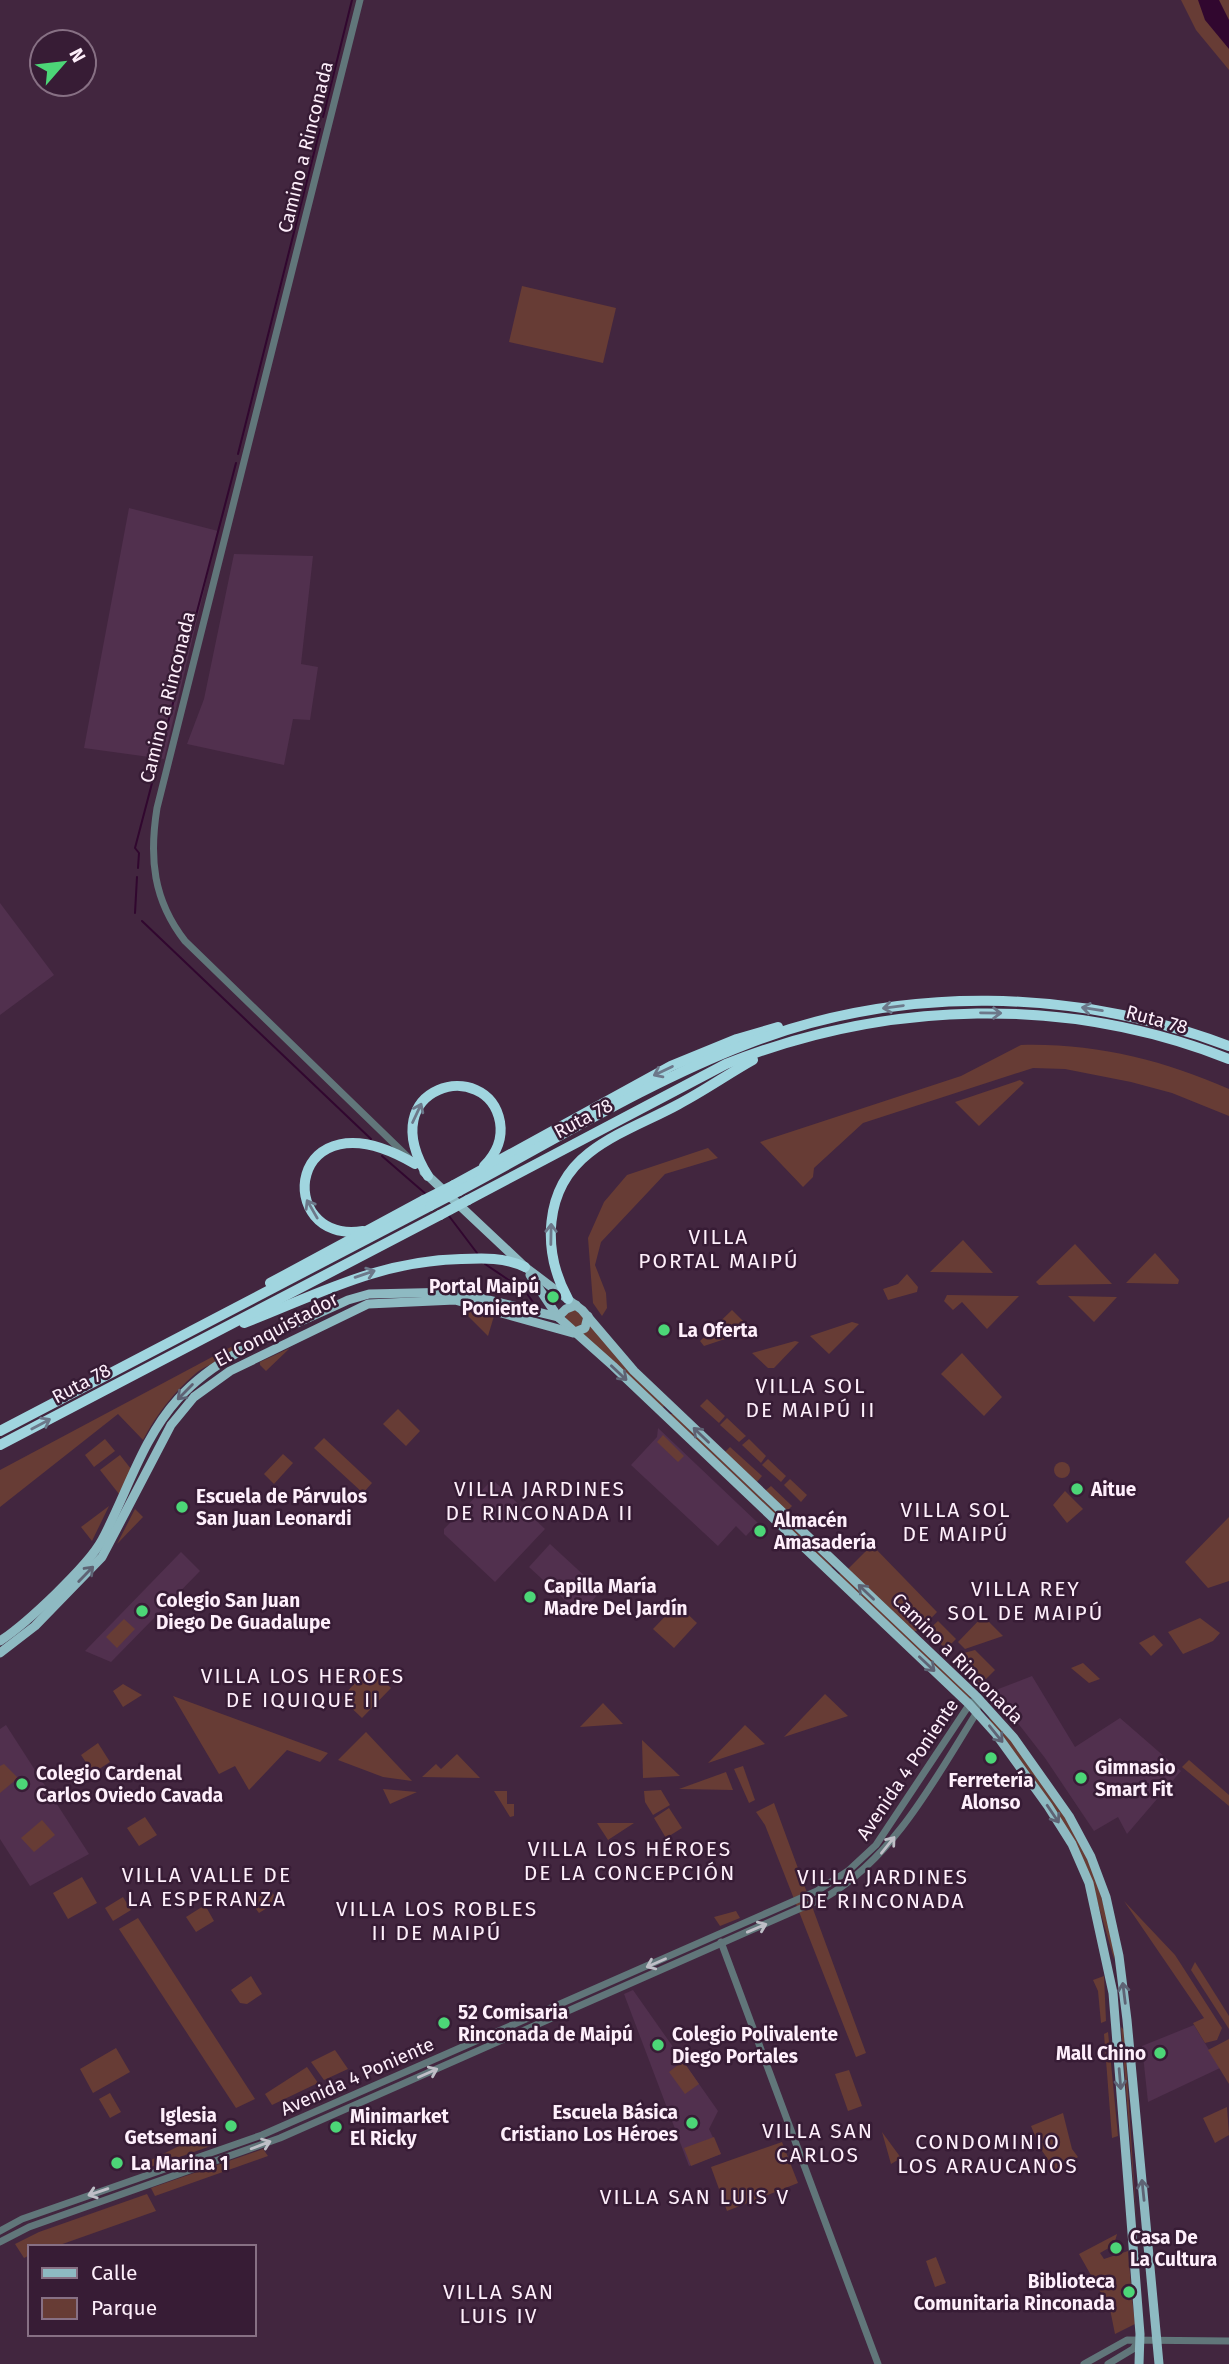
<svg xmlns="http://www.w3.org/2000/svg" width="1229" height="2364" font-family="'Fira Sans',sans-serif">
<rect width="100%" height="100%" fill="#42263f"/>
<g fill="#51304e">
<polygon points="129,508 218,531 164,759 84,748"/>
<polygon points="234,554 313,556 301,664 318,667 310,720 293,719 284,765 187,744 204,699"/>
<polygon points="0,903 54,975 0,1015"/>
<polygon points="658,1428 758,1523 746,1536 736,1526 718,1546 631,1465 657,1437"/>
<polygon points="491,1481 494,1481 545,1529 495,1582 444,1534 444,1529"/>
<polygon points="550,1544 601,1591 580,1614 529,1567"/>
<polygon points="181,1552 200,1571 111,1662 85,1651"/>
<polygon points="1032,1676 1075,1747 1120,1718 1181,1771 1127,1834 1118,1817 1094,1831 1045,1758 993,1691"/>
<polygon points="6,1725 89,1854 30,1886 0,1839 0,1729"/>
<polygon points="633,1990 718,2111 709,2129 721,2154 689,2166 624,1994"/>
<polygon points="1194,2025 1220,2068 1148,2102 1142,2046"/>
</g>
<g fill="#673c35">
<polygon points="1181,0 1229,0 1229,70 1196,30"/>
<polygon points="522,286 616,308 603,363 509,342"/>
<path d="M1021 1045C1094 1043 1163 1060 1229 1089V1116L1172 1093 1131 1082 1065 1069 1033 1068 863 1123 814 1168 813 1177 803 1187 760 1142 961 1076Z"/>
<polygon points="1020,1080 1024,1083 979,1126 955,1102"/>
<polygon points="708,1148 718,1158 665,1174 601,1242 595,1265 606,1293 607,1308 602,1316 593,1303 588,1238 604,1202 627,1175"/>
<polygon points="963,1240 993,1273 930,1272"/>
<polygon points="1075,1244 1112,1284 1039,1285 1036,1282"/>
<polygon points="1155,1253 1179,1280 1178,1284 1126,1283"/>
<polygon points="907,1274 918,1287 917,1292 888,1300 883,1289 898,1284"/>
<polygon points="947,1295 1014,1296 1019,1296 987,1329 962,1302 953,1310 944,1301"/>
<polygon points="1068,1296 1117,1297 1094,1322"/>
<polygon points="464,1308 494,1316 488,1336 461,1309"/>
<polygon points="574,1309 583,1317 582,1324 574,1329 565,1318 566,1313"/>
<polygon points="732,1310 752,1330 704,1346 700,1341"/>
<polygon points="852,1322 859,1324 829,1354 810,1336"/>
<polygon points="591,1324 665,1405 661,1409 579,1335"/>
<path d="M244 1340C236 1357 209 1362 195 1374 173 1393 156 1415 143 1440L118 1414 0 1507V1470Z"/>
<polygon points="795,1341 799,1342 774,1368 768,1368 752,1353"/>
<polygon points="290,1348 266,1371 260,1365 260,1362"/>
<polygon points="962,1353 1002,1397 984,1416 941,1374"/>
<polygon points="707,1399 725,1416 719,1423 700,1406"/>
<polygon points="398,1409 420,1431 406,1446 383,1424"/>
<polygon points="670,1414 674,1414 833,1567 830,1567 669,1417"/>
<polygon points="727,1418 746,1436 739,1442 720,1425"/>
<polygon points="663,1435 684,1456 678,1462 657,1442"/>
<polygon points="324,1438 372,1483 363,1493 314,1448"/>
<polygon points="105,1439 115,1451 94,1467 85,1455"/>
<polygon points="749,1439 766,1456 761,1463 742,1445"/>
<polygon points="730,1447 762,1476 757,1482 725,1452"/>
<polygon points="283,1454 293,1463 274,1484 264,1474"/>
<polygon points="120,1455 131,1469 119,1494 100,1470"/>
<polygon points="768,1459 786,1476 781,1482 762,1465"/>
<circle cx="1062" cy="1470" r="8"/>
<polygon points="790,1479 807,1495 801,1502 784,1485"/>
<polygon points="771,1486 792,1506 786,1512 765,1491"/>
<polygon points="1065,1491 1083,1509 1067,1523 1053,1505"/>
<polygon points="109,1506 92,1541 81,1527"/>
<polygon points="135,1509 143,1517 117,1544"/>
<polygon points="1229,1517 1229,1581 1208,1588 1185,1562"/>
<polygon points="872,1545 937,1612 920,1630 912,1632 848,1569"/>
<polygon points="841,1572 966,1691 971,1698 967,1698 838,1576"/>
<polygon points="677,1604 697,1623 674,1648 653,1629"/>
<polygon points="983,1616 1003,1636 965,1649 958,1642"/>
<polygon points="1200,1618 1220,1633 1213,1641 1183,1654 1168,1632"/>
<polygon points="124,1619 135,1629 117,1648 106,1637"/>
<polygon points="938,1621 956,1639 946,1649 927,1631"/>
<polygon points="1154,1635 1163,1645 1151,1656 1139,1643"/>
<polygon points="975,1650 995,1670 981,1684 959,1662 964,1653"/>
<polygon points="1083,1663 1100,1679 1089,1683 1071,1668"/>
<polygon points="370,1667 391,1688 362,1718 341,1698"/>
<polygon points="123,1684 142,1695 123,1707 113,1691"/>
<polygon points="825,1694 848,1716 784,1737"/>
<polygon points="173,1696 328,1753 320,1762 287,1750 249,1790 235,1766 219,1774"/>
<polygon points="603,1703 623,1724 580,1727"/>
<path d="M991 1715C1042 1778 1091 1842 1108 1923 1111 1934 1116 1949 1114 1959L1092 1883 989 1719Z"/>
<polygon points="745,1725 765,1744 708,1763"/>
<polygon points="366,1732 412,1781 383,1777 338,1760"/>
<polygon points="642,1740 680,1776 643,1778"/>
<polygon points="98,1743 110,1762 93,1773 81,1755"/>
<polygon points="457,1754 480,1778 422,1777 436,1764 441,1769"/>
<polygon points="1189,1760 1229,1795 1229,1806 1182,1767"/>
<polygon points="4,1764 18,1778 0,1793 0,1766"/>
<polygon points="743,1766 755,1800 749,1803 734,1769"/>
<polygon points="726,1772 733,1790 679,1789"/>
<polygon points="383,1789 417,1792 390,1804"/>
<polygon points="661,1790 670,1805 653,1815 645,1802 644,1791"/>
<polygon points="494,1791 507,1791 507,1804 514,1804 514,1816 510,1817"/>
<polygon points="774,1803 866,2053 856,2057 765,1825 756,1812"/>
<polygon points="669,1808 682,1828 666,1838 654,1818"/>
<polygon points="145,1817 157,1835 139,1846 127,1828"/>
<polygon points="42,1820 55,1835 34,1852 21,1838"/>
<polygon points="597,1823 634,1823 608,1840"/>
<polygon points="82,1877 97,1903 68,1919 53,1893"/>
<polygon points="270,1889 278,1901 259,1913 251,1902"/>
<polygon points="123,1897 131,1910 113,1921 105,1908"/>
<polygon points="1124,1901 1175,1955 1222,2028 1217,2040 1205,2043 1193,2023 1204,2018"/>
<polygon points="205,1905 214,1921 196,1932 186,1917"/>
<polygon points="736,1911 740,1918 720,1926 714,1917"/>
<polygon points="138,1918 255,2099 236,2108 119,1929"/>
<polygon points="1195,1962 1229,2016 1229,2029 1191,1970"/>
<polygon points="251,1976 262,1994 247,2004 240,2003 231,1990"/>
<polygon points="1104,1976 1106,2021 1101,2023 1098,1991 1093,1980"/>
<polygon points="1121,2027 1124,2030 1137,2227"/>
<polygon points="1108,2032 1118,2136 1112,2138 1104,2034"/>
<polygon points="1229,2039 1229,2084 1208,2050"/>
<polygon points="116,2048 130,2072 93,2093 80,2069"/>
<polygon points="335,2050 348,2069 324,2080 311,2062"/>
<polygon points="683,2061 699,2084 685,2094 669,2072"/>
<polygon points="307,2067 318,2083 272,2105 265,2094"/>
<polygon points="849,2070 862,2106 848,2111 835,2074"/>
<polygon points="110,2093 121,2112 110,2118 99,2099"/>
<polygon points="1227,2107 1229,2135 1215,2143 1203,2118"/>
<polygon points="1063,2113 1072,2149 1078,2157 1056,2171 1038,2145 1057,2136 1038,2143 1031,2126"/>
<polygon points="882,2132 901,2158 891,2164"/>
<polygon points="205,2133 211,2146 145,2169 143,2164"/>
<polygon points="714,2137 721,2154 691,2166 684,2148"/>
<polygon points="782,2142 798,2183 727,2211 711,2167"/>
<polygon points="263,2149 268,2156 155,2196 151,2188"/>
<polygon points="147,2194 156,2211 54,2247 30,2247 30,2255 24,2258 15,2244 39,2232"/>
<polygon points="1117,2234 1114,2245 1100,2253 1104,2259 1128,2251 1131,2286 1126,2287 1127,2298 1132,2298 1135,2324 1115,2334 1110,2309 1079,2254"/>
<polygon points="936,2257 946,2283 935,2287 926,2261"/>
</g>
<polygon fill="#31072f" points="1198,0 1219,0 1229,20 1229,49 1205,20"/>
<g fill="none" stroke-linecap="round" stroke-linejoin="round">
<g stroke="#31072f" stroke-width="2">
<polyline points="323,117 352,0"/>
<polyline points="238,454 320,129"/>
<polyline points="138,868 139,853 135,848 236,463"/>
<polyline points="135,913 137,877"/>
<polyline points="142,921 371,1139"/>
<polyline points="382,1156 427,1195"/>
<polyline points="449,1216 477,1253"/>
<polyline points="485,1264 525,1291 533,1302"/>
</g>
<g stroke="#61767a" stroke-width="7">
<path d="M360 0 157 808C149 858 153 900 185 941L412 1161"/>
<polyline points="721,1942 878,2364"/>
<polyline points="0,2231 22,2219 262,2135 817,1891 848,1871 876,1845 971,1702"/>
<path d="M0 2242 29 2227 280 2138 826 1897C895 1856 935 1779 977 1712V1697"/>
<polyline points="1084,2364 1127,2340 1229,2341"/>
<polyline points="1108,2364 1133,2349 1139,2340"/>
</g>
<g stroke="#8ebac2" stroke-width="9">
<polyline points="424,1172 525,1267 582,1310 634,1371 977,1697 1014,1738 1069,1816 1091,1857 1106,1897 1119,1956 1127,2020 1159,2364"/>
<polyline points="530,1275 558,1317 613,1366 969,1704 996,1734 1048,1806 1072,1844 1089,1883 1113,1993 1140,2334 1139,2364"/>
<polyline points="558,1317 566,1309 576,1305"/>
<path d="M0 1641C26 1624 88 1566 102 1540 127 1493 142 1439 178 1399 221 1351 291 1327 348 1300L369 1294 456 1292 558 1317"/>
<polyline points="0,1653 35,1626 102,1557 171,1425 194,1397 230,1371 368,1304 455,1300 573,1333 585,1328 588,1316"/>
</g>
<g stroke="#a0d5df" stroke-width="10">
<path d="M428 1176C371 1085 488 1056 500 1122 503 1140 496 1154 484 1166"/>
<polyline points="454,1185 671,1066 737,1039 778,1027"/>
<path d="M459 1191C553 1141 648 1082 747 1044 901 984 1075 988 1229 1046"/>
<path d="M468 1200 726 1064C887 1000 1067 995 1229 1059"/>
<path d="M363 1231C272 1245 286 1088 415 1164"/>
<polyline points="270,1283 424,1200"/>
<path d="M568 1299C542 1251 543 1189 589 1153 616 1132 650 1120 679 1104 704 1091 728 1074 753 1060"/>
<path d="M244 1323C319 1294 378 1261 461 1259 484 1258 504 1257 525 1267"/>
<polyline points="0,1431 430,1206"/>
<polyline points="0,1445 440,1215"/>
</g>
<g stroke="#a0d5df" stroke-width="10">
<polyline points="424,1200 454,1185"/>
<polyline points="430,1206 459,1191"/>
<polyline points="440,1215 468,1200"/>
</g>
</g>
<defs><path id="oneway-shaft" d="M-6 0H5M1.5-3L5.5 0L1.5 3" fill="none" stroke-width="1.6" stroke-linecap="round" stroke-linejoin="round" transform="scale(1.75)"/></defs>
<g stroke="#6c788a">
<use href="#oneway-shaft" transform="translate(893 1007) rotate(172)"/>
<use href="#oneway-shaft" transform="translate(1092 1009) rotate(-171)"/>
<use href="#oneway-shaft" transform="translate(991 1013) rotate(1)"/>
<use href="#oneway-shaft" transform="translate(663 1071) rotate(154)"/>
<use href="#oneway-shaft" transform="translate(417 1113) rotate(-65)"/>
<use href="#oneway-shaft" transform="translate(312 1209) rotate(-120)"/>
<use href="#oneway-shaft" transform="translate(551 1234) rotate(-89)"/>
<use href="#oneway-shaft" transform="translate(365 1274) rotate(-19)"/>
<use href="#oneway-shaft" transform="translate(41 1424) rotate(-28)"/>
</g>
<g stroke="#5e6374">
<use href="#oneway-shaft" transform="translate(619 1373) rotate(43)"/>
<use href="#oneway-shaft" transform="translate(185 1392) rotate(135)"/>
<use href="#oneway-shaft" transform="translate(701 1435) rotate(-136)"/>
<use href="#oneway-shaft" transform="translate(86 1574) rotate(-46)"/>
<use href="#oneway-shaft" transform="translate(866 1592) rotate(-136)"/>
<use href="#oneway-shaft" transform="translate(927 1664) rotate(43)"/>
<use href="#oneway-shaft" transform="translate(996 1734) rotate(51)"/>
<use href="#oneway-shaft" transform="translate(1053 1814) rotate(56)"/>
<use href="#oneway-shaft" transform="translate(1124 1993) rotate(-97)"/>
<use href="#oneway-shaft" transform="translate(1120 2079) rotate(85)"/>
<use href="#oneway-shaft" transform="translate(1143 2190) rotate(-96)"/>
</g>
<g stroke="#bfbfc7">
<use href="#oneway-shaft" transform="translate(888 1845) rotate(-51)"/>
<use href="#oneway-shaft" transform="translate(757 1928) rotate(-23)"/>
<use href="#oneway-shaft" transform="translate(656 1963) rotate(156)"/>
<use href="#oneway-shaft" transform="translate(428 2073) rotate(-24)"/>
<use href="#oneway-shaft" transform="translate(261 2145) rotate(-21)"/>
<use href="#oneway-shaft" transform="translate(98 2192) rotate(161)"/>
</g>
<g fill="#4cd677" stroke="#371c35" stroke-width="2.5">
<circle cx="553" cy="1297" r="7"/>
<circle cx="664" cy="1330" r="7"/>
<circle cx="1077" cy="1489" r="7"/>
<circle cx="182" cy="1507" r="7"/>
<circle cx="760" cy="1531" r="7"/>
<circle cx="530" cy="1597" r="7"/>
<circle cx="142" cy="1611" r="7"/>
<circle cx="991" cy="1758" r="7"/>
<circle cx="1081" cy="1778" r="7"/>
<circle cx="22" cy="1784" r="7"/>
<circle cx="444" cy="2023" r="7"/>
<circle cx="658" cy="2045" r="7"/>
<circle cx="1160" cy="2053" r="7"/>
<circle cx="692" cy="2123" r="7"/>
<circle cx="231" cy="2126" r="7"/>
<circle cx="336" cy="2127" r="7"/>
<circle cx="117" cy="2163" r="7"/>
<circle cx="1116" cy="2248" r="7"/>
<circle cx="1129" cy="2292" r="7"/>
</g>
<g text-anchor="middle" stroke-width="5" stroke-linejoin="round" paint-order="stroke">
<g font-size="19" fill="#feeffb" stroke="#371c35">
<text transform="translate(305 147) rotate(-76)" y="7">Camino a Rinconada</text>
<text transform="translate(167 697) rotate(-76)" y="7">Camino a Rinconada</text>
<text transform="translate(1157 1019) rotate(15)" y="7">Ruta 78</text>
<text transform="translate(583 1118) rotate(-28)" y="7">Ruta 78</text>
<text transform="translate(276 1329) rotate(-28)" y="7">El Conquistador</text>
<text transform="translate(81 1383) rotate(-28)" y="7">Ruta 78</text>
<text transform="translate(958 1658) rotate(45)" y="7">Camino a Rinconada</text>
<text transform="translate(907 1769) rotate(-56)" y="7">Avenida 4 Poniente</text>
<text transform="translate(357 2076) rotate(-24)" y="7">Avenida 4 Poniente</text>
</g>
<g font-size="19" font-weight="bold" fill="#feeffb" stroke="#371c35" text-anchor="start">
<text x="539" y="1293" text-anchor="end">Portal Maipú<tspan x="539" dy="22">Poniente</tspan></text>
<text x="678" y="1337">La Oferta</text>
<text x="1091" y="1496">Aitue</text>
<text x="196" y="1503">Escuela de Párvulos<tspan x="196" dy="22">San Juan Leonardi</tspan></text>
<text x="774" y="1527">Almacén<tspan x="774" dy="22">Amasadería</tspan></text>
<text x="544" y="1593">Capilla María<tspan x="544" dy="22">Madre Del Jardín</tspan></text>
<text x="156" y="1607">Colegio San Juan<tspan x="156" dy="22">Diego De Guadalupe</tspan></text>
<text x="1095" y="1774">Gimnasio<tspan x="1095" dy="22">Smart Fit</tspan></text>
<text x="36" y="1780">Colegio Cardenal<tspan x="36" dy="22">Carlos Oviedo Cavada</tspan></text>
<text x="991" y="1787" text-anchor="middle">Ferretería<tspan x="991" dy="22">Alonso</tspan></text>
<text x="458" y="2019">52 Comisaria<tspan x="458" dy="22">Rinconada de Maipú</tspan></text>
<text x="672" y="2041">Colegio Polivalente<tspan x="672" dy="22">Diego Portales</tspan></text>
<text x="1146" y="2060" text-anchor="end">Mall Chino</text>
<text x="678" y="2119" text-anchor="end">Escuela Básica<tspan x="678" dy="22">Cristiano Los Héroes</tspan></text>
<text x="217" y="2122" text-anchor="end">Iglesia<tspan x="217" dy="22">Getsemani</tspan></text>
<text x="350" y="2123">Minimarket<tspan x="350" dy="22">El Ricky</tspan></text>
<text x="131" y="2170">La Marina 1</text>
<text x="1130" y="2244">Casa De<tspan x="1130" dy="22">La Cultura</tspan></text>
<text x="1115" y="2288" text-anchor="end">Biblioteca<tspan x="1115" dy="22">Comunitaria Rinconada</tspan></text>
</g>
<g font-size="21" letter-spacing="2" fill="#feeffb" stroke="#371c35">
<text x="719" y="1244">VILLA<tspan x="719" dy="24">PORTAL MAIPÚ</tspan></text>
<text x="811" y="1393">VILLA SOL<tspan x="811" dy="24">DE MAIPÚ II</tspan></text>
<text x="540" y="1496">VILLA JARDINES<tspan x="540" dy="24">DE RINCONADA II</tspan></text>
<text x="956" y="1517">VILLA SOL<tspan x="956" dy="24">DE MAIPÚ</tspan></text>
<text x="1026" y="1596">VILLA REY<tspan x="1026" dy="24">SOL DE MAIPÚ</tspan></text>
<text x="303" y="1683">VILLA LOS HEROES<tspan x="303" dy="24">DE IQUIQUE II</tspan></text>
<text x="630" y="1856">VILLA LOS HÉROES<tspan x="630" dy="24">DE LA CONCEPCIÓN</tspan></text>
<text x="207" y="1882">VILLA VALLE DE<tspan x="207" dy="24">LA ESPERANZA</tspan></text>
<text x="883" y="1884">VILLA JARDINES<tspan x="883" dy="24">DE RINCONADA</tspan></text>
<text x="437" y="1916">VILLA LOS ROBLES<tspan x="437" dy="24">II DE MAIPÚ</tspan></text>
<text x="818" y="2138">VILLA SAN<tspan x="818" dy="24">CARLOS</tspan></text>
<text x="988" y="2149">CONDOMINIO<tspan x="988" dy="24">LOS ARAUCANOS</tspan></text>
<text x="695" y="2204">VILLA SAN LUIS V</text>
<text x="499" y="2299">VILLA SAN<tspan x="499" dy="24">LUIS IV</tspan></text>
</g>
</g>
<rect x="28" y="2245" width="228" height="91" fill="#371c35" stroke="#877084" stroke-width="2"/>
<rect x="42" y="2268" width="35" height="10" fill="#8ebac2" stroke="#877084" stroke-width="2"/>
<text x="91" y="2280" font-size="21" fill="#feeffb">Calle</text>
<rect x="42" y="2298" width="35" height="21" fill="#673c35" stroke="#877084" stroke-width="2"/>
<text x="91" y="2315" font-size="21" fill="#feeffb">Parque</text>
<g transform="translate(63 63) rotate(62)"><circle r="33" fill="#371c35" stroke="#877084" stroke-width="2"/>
<path d="M0-5L12 26L0 18L-12 26Z" fill="#4cd677"/>
<text y="-10" font-size="19" font-weight="bold" text-anchor="middle" fill="#feeffb">N</text>
</g>
</svg>
